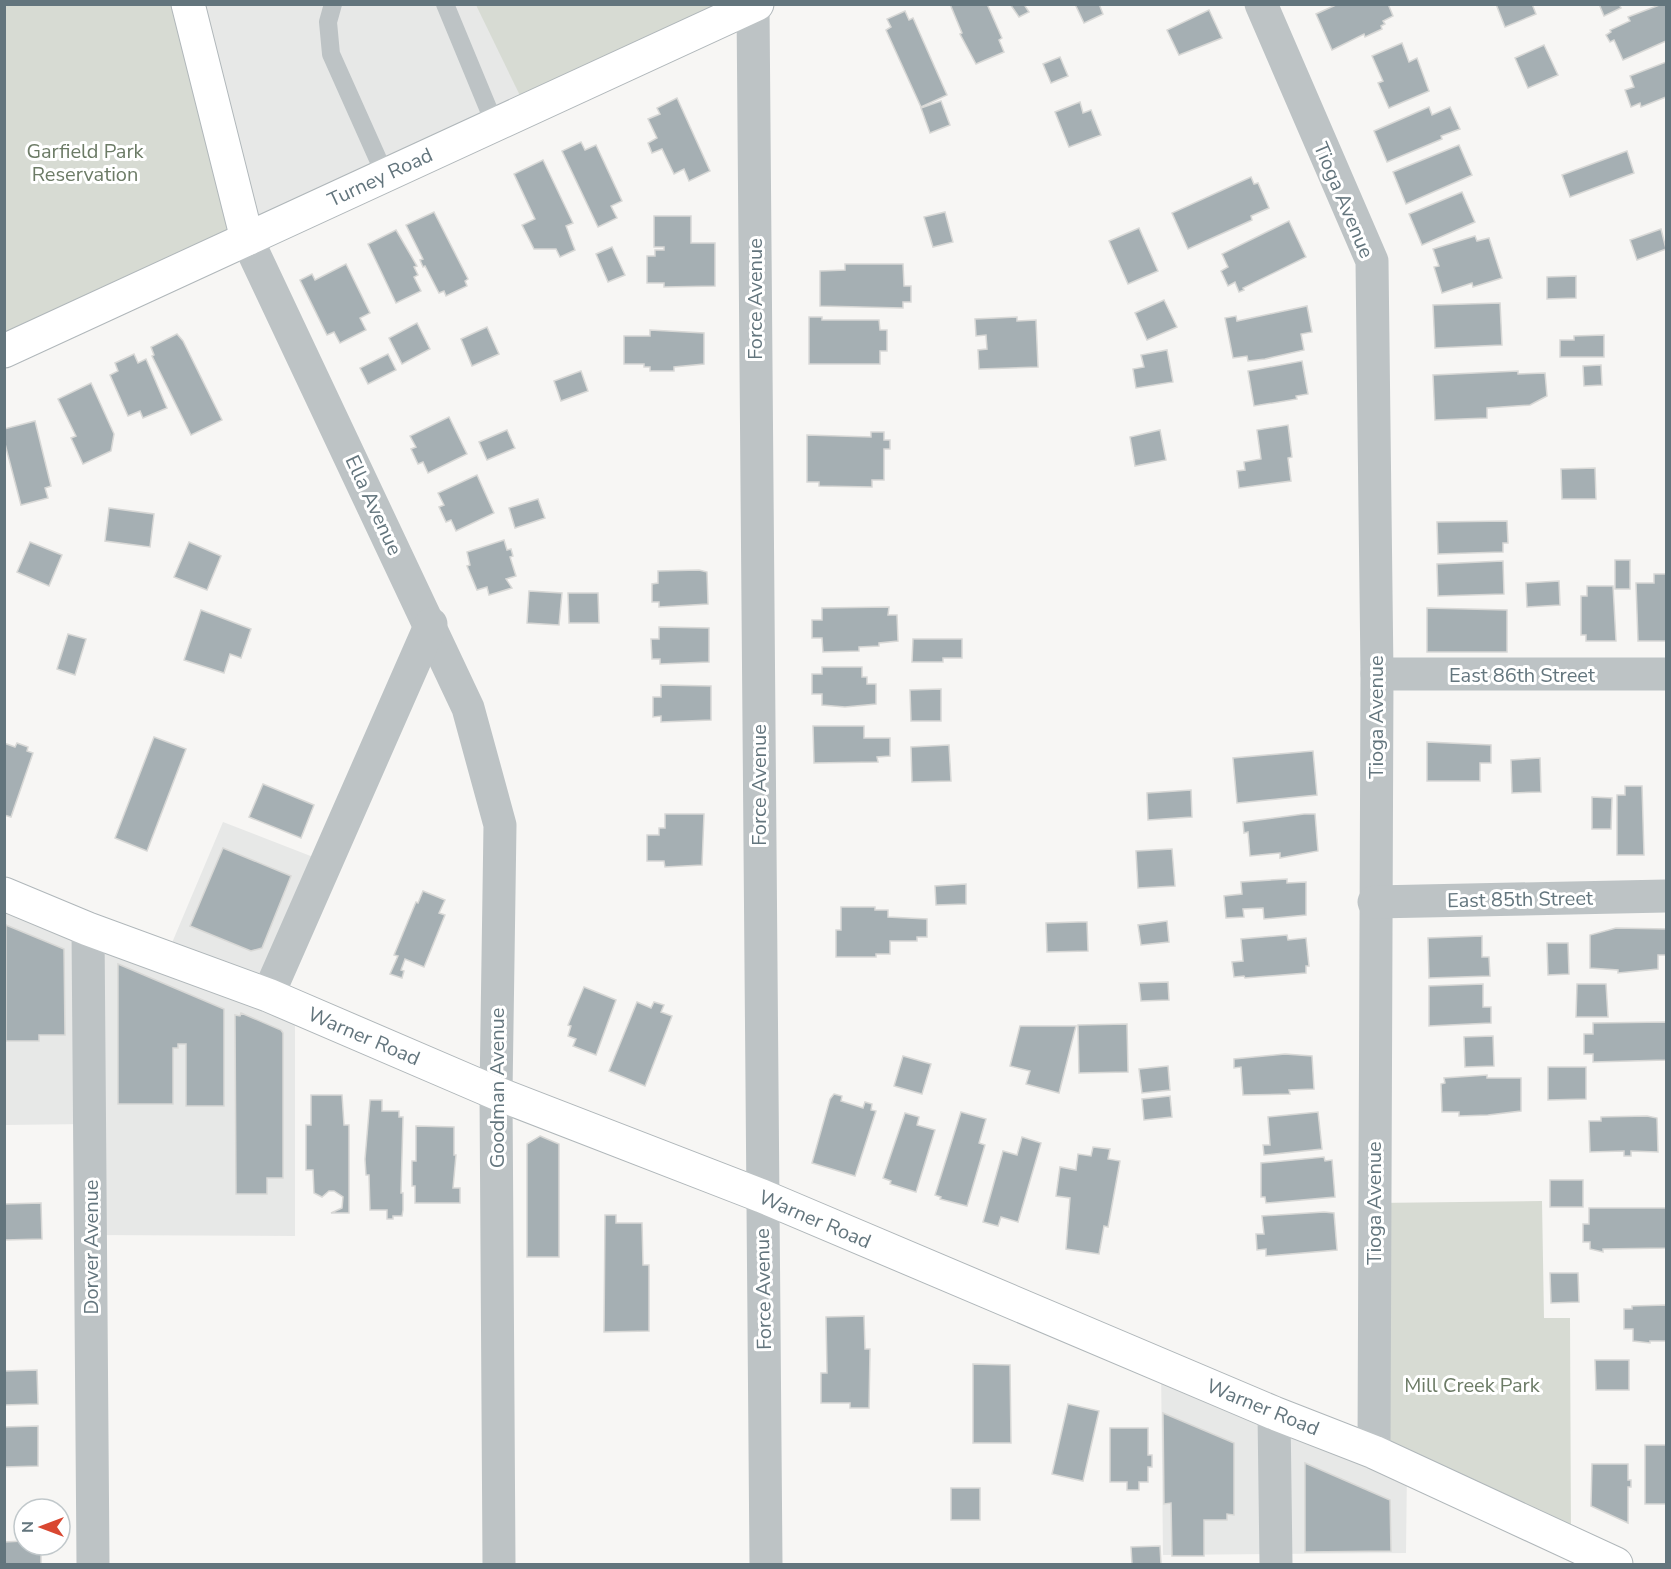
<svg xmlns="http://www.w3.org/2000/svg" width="1671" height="1569" font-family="'Nunito Sans',sans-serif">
<rect width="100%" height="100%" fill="#f7f6f4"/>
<g fill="#e7e8e7">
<polygon points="188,5 478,5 527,110 247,239"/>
<polygon points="223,822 326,862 269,994 295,1006 295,1236 91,1235 89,1124 5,1125 4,894 166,957"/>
<polygon points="1161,1365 1407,1467 1406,1553 1163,1555"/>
</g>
<g fill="#d7dbd3">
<polygon points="4,5 188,5 247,239 4,351"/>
<polygon points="476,5 756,5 527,110"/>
<polygon points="1542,1201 1544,1318 1570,1318 1571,1543 1374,1452 1374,1203"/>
</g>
<g fill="#a5afb3" stroke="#d8d8d6" stroke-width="1.5">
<polygon points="950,4 987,4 1002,38 999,40 1004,52 976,64 960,34 962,33"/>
<polygon points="1010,4 1028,4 1025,6 1029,12 1019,17"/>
<polygon points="1075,4 1099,4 1103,14 1084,23"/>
<polygon points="1338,4 1388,4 1393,16 1383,21 1385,24 1381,26 1382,29 1365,37 1364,34 1332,50 1316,14"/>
<polygon points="1496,4 1532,4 1536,14 1505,27"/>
<polygon points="1599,4 1619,4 1621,8 1604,16"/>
<polygon points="1662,4 1666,4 1666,41 1623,60 1614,40 1610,42 1606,35 1611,32 1610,30 1630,21 1628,17"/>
<polygon points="1209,10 1222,38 1179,55 1167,30"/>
<polygon points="905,11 909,20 913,18 947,95 921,107 886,30 891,27 887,19"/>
<polygon points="1402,43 1409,62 1417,58 1429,91 1389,108 1378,83 1383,81 1372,56"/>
<polygon points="1544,45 1558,75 1528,88 1515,58"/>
<polygon points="1060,57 1068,76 1051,83 1043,64"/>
<polygon points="1666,62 1666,97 1641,107 1640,103 1631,107 1625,90 1634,87 1630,76"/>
<polygon points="677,98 710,171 689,181 684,169 674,174 662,149 652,153 648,143 657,138 648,119 660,114 657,108"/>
<polygon points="941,101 950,125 930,133 921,108"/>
<polygon points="1080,102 1083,113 1091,110 1101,135 1069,147 1055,112"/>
<polygon points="1429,107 1432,115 1450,107 1460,129 1441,136 1442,139 1387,162 1374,131"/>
<polygon points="581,142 585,150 596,145 622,201 611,206 617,218 598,227 562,151"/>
<polygon points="1459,145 1472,175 1406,204 1393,172"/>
<polygon points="1627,151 1634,173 1570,197 1562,175"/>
<polygon points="543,160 573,223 566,226 575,250 560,257 556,249 534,249 522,225 535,219 514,174"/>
<polygon points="1251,177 1254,184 1258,183 1269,208 1251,216 1252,220 1188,249 1172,213"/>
<polygon points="1462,192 1475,222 1422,245 1409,214"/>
<polygon points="434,212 468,279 465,281 467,286 446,296 444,291 439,293 425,266 423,267 420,260 423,259 406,225"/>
<polygon points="945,212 953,242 933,247 924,217"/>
<polygon points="654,216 691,216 691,243 715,243 715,286 664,287 664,283 647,283 647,256 655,256 655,250 664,250 664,247 654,247"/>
<polygon points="1289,221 1306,257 1243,288 1244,290 1239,292 1235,282 1228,286 1221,271 1228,267 1222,254"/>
<polygon points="1139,228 1158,271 1128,284 1109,241"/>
<polygon points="1661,229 1666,249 1637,260 1630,240"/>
<polygon points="396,230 417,266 414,267 418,275 414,277 421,291 396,303 368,244"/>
<polygon points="1475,236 1477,241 1489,238 1502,278 1473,287 1472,283 1442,293 1434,267 1439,266 1433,249"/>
<polygon points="612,247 625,275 608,282 596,254"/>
<polygon points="346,264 370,313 360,318 366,330 340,343 334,332 327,335 300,280 312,274 315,280"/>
<polygon points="845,264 903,264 904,286 911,286 911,302 903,302 903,308 820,306 820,271 845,270"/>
<polygon points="1576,276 1576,298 1547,299 1547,277"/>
<polygon points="1164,300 1177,327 1147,340 1135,313"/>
<polygon points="1500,303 1502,345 1435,348 1433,305"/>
<polygon points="1307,306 1312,332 1301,334 1304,350 1265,359 1248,361 1247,356 1233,358 1225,318 1236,316 1237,321"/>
<polygon points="809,317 822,317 822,320 879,320 880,330 887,330 887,351 880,351 880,364 809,364"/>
<polygon points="1017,317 1017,321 1036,320 1038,367 979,369 978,350 987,349 986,335 976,336 975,319"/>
<polygon points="417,323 430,349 402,364 389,338"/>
<polygon points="487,327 499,354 472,366 461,339"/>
<polygon points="650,330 704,333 704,364 674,367 674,371 650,371 650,367 644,367 644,364 624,364 624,336 650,336"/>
<polygon points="177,334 183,341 222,420 191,435 152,356 154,355 151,347"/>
<polygon points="1604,335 1604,357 1560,357 1560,340 1574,340 1574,336"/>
<polygon points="1167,350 1173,382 1136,388 1133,369 1144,367 1141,355"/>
<polygon points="134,354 138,363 146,359 167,408 143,418 140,411 128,416 110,375 118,371 115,363"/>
<polygon points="388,354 396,370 368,384 360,368"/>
<polygon points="1302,361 1308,394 1296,396 1297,399 1254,406 1248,371"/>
<polygon points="1601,365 1602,385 1584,386 1583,366"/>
<polygon points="581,371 588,391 561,401 554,381"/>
<polygon points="1518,371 1518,374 1545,373 1547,396 1530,405 1487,408 1487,418 1435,420 1433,375"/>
<polygon points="91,383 114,434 111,451 83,464 71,438 76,436 58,399"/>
<polygon points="449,417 467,454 428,473 423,462 418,464 411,449 416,447 410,436"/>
<polygon points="35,421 51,486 45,488 48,498 21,505 4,440 4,429"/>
<polygon points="1288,425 1292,457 1288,458 1291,481 1239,488 1237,471 1245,470 1244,462 1261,459 1257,430"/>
<polygon points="507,430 515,448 487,460 479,442"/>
<polygon points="1160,430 1166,460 1135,466 1130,437"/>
<polygon points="871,432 884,432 884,440 890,440 890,449 884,449 884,480 872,480 872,487 819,486 819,482 807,482 807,435 871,437"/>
<polygon points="1595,468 1596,499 1562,499 1561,469"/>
<polygon points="477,475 494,513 456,531 451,520 446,522 439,507 444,505 438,493"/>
<polygon points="538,499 545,518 515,528 509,508"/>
<polygon points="109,508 154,514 150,547 105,541"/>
<polygon points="1507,521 1508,543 1503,543 1503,552 1438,554 1437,522"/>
<polygon points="504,540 507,550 511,549 513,556 510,557 516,576 506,579 512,588 489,595 487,587 477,590 467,566 470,565 467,552"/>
<polygon points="30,542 62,555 49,586 17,572"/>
<polygon points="189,542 221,556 207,590 174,577"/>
<rect x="1615" y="560" width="15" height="29"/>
<polygon points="1503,561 1504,594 1438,596 1437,564"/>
<polygon points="699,570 707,572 708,604 659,607 659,602 652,602 652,584 658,583 658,571"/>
<polygon points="1654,574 1666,574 1666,641 1638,641 1636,583 1654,583"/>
<polygon points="1559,581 1560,605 1527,607 1526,583"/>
<polygon points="1587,586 1613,586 1616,641 1586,641 1586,635 1581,635 1581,596 1587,596"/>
<polygon points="529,591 562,593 559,625 527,623"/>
<polygon points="568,593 598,593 599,623 569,623"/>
<polygon points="889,607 888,615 897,615 898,641 879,643 879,646 859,647 859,651 823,652 822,638 812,638 812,620 822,620 822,608"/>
<polygon points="1427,608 1507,610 1507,652 1427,652"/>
<polygon points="201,610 251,629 241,658 230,654 224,673 184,660"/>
<polygon points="659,627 709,628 709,662 660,664 660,659 652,659 651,639 659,639"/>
<polygon points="68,634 86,639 75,675 57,669"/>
<polygon points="913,639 962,639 962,658 943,658 943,662 912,662"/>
<polygon points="822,667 862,667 862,677 867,677 867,684 876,684 876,704 845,707 822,705 822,694 812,694 812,674 822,674"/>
<polygon points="661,685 711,686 711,720 661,722 661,716 653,717 653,697 661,697"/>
<polygon points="941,689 941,721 911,721 910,690"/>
<polygon points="813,726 864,726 864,738 890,738 890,756 877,757 878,762 814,763"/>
<polygon points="154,737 186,749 147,851 115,838"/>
<polygon points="1427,742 1491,745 1491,763 1480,763 1480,781 1427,781"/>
<polygon points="4,743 15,747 17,743 28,747 27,751 33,753 11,817 4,815"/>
<polygon points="949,745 951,781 912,782 911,747"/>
<polygon points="1313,751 1317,795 1237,803 1233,758"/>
<polygon points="1540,758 1541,792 1512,793 1511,760"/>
<polygon points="263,784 314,805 301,838 249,817"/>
<polygon points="1625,786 1642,786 1644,855 1617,855 1617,795 1625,795"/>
<polygon points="1191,790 1192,817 1148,820 1147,793"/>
<polygon points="1592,797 1612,798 1611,829 1592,829"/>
<polygon points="665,814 704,814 702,865 665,867 664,861 647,861 647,835 659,835 659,828 665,828"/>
<polygon points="1304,814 1315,814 1318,851 1280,858 1280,853 1250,856 1248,832 1244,833 1243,822"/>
<polygon points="223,848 291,876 262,948 251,951 190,926"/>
<polygon points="1172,849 1175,886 1138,888 1136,851"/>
<polygon points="1287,879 1287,883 1306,882 1306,915 1264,919 1263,908 1243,909 1244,917 1226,918 1224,896 1242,894 1241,882"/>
<polygon points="966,884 966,904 936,905 935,886"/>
<polygon points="423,891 445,900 439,913 445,915 424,967 405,959 401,970 404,971 402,978 390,974 398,956 394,955 416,902 418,903"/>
<polygon points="841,907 875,907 875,910 888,910 888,917 927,919 927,937 917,937 917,941 890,941 890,954 876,954 876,957 836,957 836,930 841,930"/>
<polygon points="1167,921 1169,942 1141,945 1138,925"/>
<polygon points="1078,922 1087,922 1088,951 1047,952 1046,923"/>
<polygon points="6,925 64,949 65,1035 39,1035 39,1041 6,1041"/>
<polygon points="1616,928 1666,929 1666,955 1658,955 1658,969 1618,973 1618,970 1590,968 1590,935"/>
<polygon points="1287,935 1288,940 1306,938 1309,966 1306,966 1306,973 1245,978 1244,976 1234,977 1232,962 1243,961 1241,939"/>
<polygon points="1482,936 1482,957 1489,957 1490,976 1429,978 1428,938"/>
<polygon points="1547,943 1568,943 1569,974 1548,975"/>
<polygon points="118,964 224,1009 224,1106 186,1106 186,1044 178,1044 178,1048 173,1048 173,1104 118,1104"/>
<polygon points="1168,982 1169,1000 1141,1001 1139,983"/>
<polygon points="1483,984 1483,1007 1491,1007 1491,1023 1429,1026 1429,986"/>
<polygon points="1577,984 1606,984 1608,1017 1576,1017"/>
<polygon points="584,987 616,1000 596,1055 573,1046 576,1039 568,1036 571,1026 568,1025"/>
<polygon points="637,1002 651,1008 654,1002 664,1005 661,1012 672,1016 645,1086 609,1071"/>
<polygon points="241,1013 281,1030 283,1033 283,1178 267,1178 267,1194 236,1194 235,1015 240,1016"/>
<polygon points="1666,1022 1666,1060 1593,1062 1593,1054 1584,1054 1584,1034 1593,1034 1593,1023"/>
<polygon points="1127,1024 1128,1072 1079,1073 1078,1025"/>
<polygon points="1020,1026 1076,1026 1059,1093 1026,1084 1030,1071 1010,1066"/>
<polygon points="1493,1036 1494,1066 1465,1067 1464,1037"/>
<polygon points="1285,1054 1312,1056 1314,1089 1289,1090 1290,1094 1243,1095 1241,1067 1234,1068 1234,1059"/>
<polygon points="903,1056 931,1064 922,1094 894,1086"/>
<polygon points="1168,1066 1170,1090 1142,1093 1139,1069"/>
<polygon points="1548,1067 1586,1067 1586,1099 1548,1100"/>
<polygon points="1487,1075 1487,1078 1521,1078 1521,1111 1488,1115 1459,1116 1459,1112 1442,1112 1441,1084 1445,1083 1444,1078"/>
<polygon points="834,1094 842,1096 841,1101 863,1108 865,1102 872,1104 871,1110 876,1111 855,1176 812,1163 830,1099"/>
<polygon points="311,1095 342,1095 344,1125 349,1125 349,1213 331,1213 342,1208 343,1197 334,1191 329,1191 322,1197 314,1193 313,1170 306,1170 306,1125 311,1125"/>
<polygon points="1170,1096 1172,1117 1144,1120 1142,1099"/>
<polygon points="370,1100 382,1100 382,1111 399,1111 399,1117 403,1117 401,1193 403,1193 403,1210 402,1216 393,1216 393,1219 387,1219 387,1210 370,1210 369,1175 366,1175 365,1159"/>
<polygon points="961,1112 986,1119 979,1143 985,1145 967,1206 940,1199 941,1197 935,1195"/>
<polygon points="1318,1112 1322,1149 1264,1155 1263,1145 1270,1145 1268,1117"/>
<polygon points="905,1113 919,1117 917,1125 935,1130 916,1192 890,1184 891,1181 883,1178"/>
<polygon points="1647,1116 1657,1118 1658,1152 1631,1151 1631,1156 1624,1156 1624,1151 1590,1152 1589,1121 1601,1121 1601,1117"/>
<polygon points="416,1126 454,1127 454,1155 456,1155 453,1188 460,1188 460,1203 415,1203 415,1186 412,1186 412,1161 416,1161"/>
<polygon points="540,1136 559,1144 559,1257 527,1257 527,1144"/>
<polygon points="1022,1137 1041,1143 1018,1222 1001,1217 998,1226 983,1222 1003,1151 1017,1155"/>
<polygon points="1093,1147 1110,1149 1108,1159 1120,1161 1108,1227 1104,1226 1099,1254 1066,1249 1070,1198 1056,1196 1060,1167 1076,1170 1078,1154 1091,1156"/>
<polygon points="1324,1157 1325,1161 1332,1160 1335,1197 1266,1203 1265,1197 1261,1197 1261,1163"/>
<rect x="1550" y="1180" width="33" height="27"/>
<polygon points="41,1203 42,1239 4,1240 4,1204"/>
<polygon points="1589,1208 1666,1208 1666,1248 1603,1249 1603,1252 1590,1249 1590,1242 1583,1242 1583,1224 1589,1224"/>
<polygon points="1324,1212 1334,1213 1337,1250 1266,1256 1266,1249 1257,1250 1256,1234 1264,1234 1262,1216"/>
<polygon points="605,1215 616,1215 616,1223 642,1223 643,1265 649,1265 649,1331 604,1332"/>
<polygon points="1550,1273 1578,1273 1579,1302 1551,1303"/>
<polygon points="1666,1305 1666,1341 1650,1341 1650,1343 1633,1341 1633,1329 1624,1329 1624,1309 1632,1309 1632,1306"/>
<polygon points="864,1316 865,1349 870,1349 869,1408 850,1408 850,1403 821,1403 821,1373 827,1373 826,1317"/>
<polygon points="1595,1360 1629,1360 1629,1390 1596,1390"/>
<polygon points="973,1364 1010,1365 1011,1443 973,1443"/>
<polygon points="37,1370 38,1404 4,1405 4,1371"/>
<polygon points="1068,1404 1099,1411 1083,1481 1052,1474"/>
<polygon points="1163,1413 1234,1443 1234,1515 1227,1514 1227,1520 1204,1520 1204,1556 1172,1556 1171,1503 1164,1504"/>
<polygon points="38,1426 38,1466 4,1467 4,1427"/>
<polygon points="1110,1428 1148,1428 1148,1455 1152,1455 1152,1467 1148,1467 1148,1482 1139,1482 1139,1490 1127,1490 1127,1482 1110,1482"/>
<rect x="1645" y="1445" width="21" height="59"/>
<polygon points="1305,1463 1390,1500 1391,1551 1305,1552"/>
<polygon points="1592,1464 1628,1464 1628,1480 1631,1480 1631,1487 1628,1487 1628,1523 1591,1506"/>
<rect x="951" y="1488" width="29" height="32"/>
<polygon points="24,1541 24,1545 41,1545 41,1564 4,1564 4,1542"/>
<polygon points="1160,1546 1161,1564 1132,1564 1131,1547"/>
</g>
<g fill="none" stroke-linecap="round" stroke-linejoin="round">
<g stroke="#b0b7ba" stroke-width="35">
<g id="secondary">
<polyline points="188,4 247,239"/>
<polyline points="4,351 757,4"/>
<polyline points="4,894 88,929 268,995 496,1093 762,1196 1274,1413 1374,1452 1616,1564"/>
</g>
</g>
<g stroke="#bdc3c5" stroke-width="18">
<polyline points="333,4 328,22 331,54 385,175"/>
<polyline points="445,4 495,125"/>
</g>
<g stroke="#bdc3c5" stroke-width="33">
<polyline points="1261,4 1372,261 1377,674 1374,1452"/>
<polyline points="753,6 766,1564"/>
<polyline points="247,239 468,708 500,825 496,1093 499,1564"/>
<polyline points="1377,674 1666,674"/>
<polyline points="1374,902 1666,896"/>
<polyline points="88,929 93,1564"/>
<polyline points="268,995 431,624"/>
<polyline points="1274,1413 1276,1564"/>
</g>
<use href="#secondary" stroke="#fff" stroke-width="33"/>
</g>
<g text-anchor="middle" stroke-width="6" stroke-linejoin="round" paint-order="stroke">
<g font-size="20" fill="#6c7b66" stroke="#fff">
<text x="85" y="158">Garfield Park<tspan x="85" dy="23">Reservation</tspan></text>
<text x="1472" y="1392">Mill Creek Park</text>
</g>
<g font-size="20" fill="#63757d" stroke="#fff">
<text transform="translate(380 177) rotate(-25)" y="7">Turney Road</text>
<text transform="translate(1344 200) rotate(67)" y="7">Tioga Avenue</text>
<text transform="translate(755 299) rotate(-90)" y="7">Force Avenue</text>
<text transform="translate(374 505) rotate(65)" y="7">Ella Avenue</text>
<text x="1522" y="682">East 86th Street</text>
<text transform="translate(1376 717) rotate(-90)" y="7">Tioga Avenue</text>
<text transform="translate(759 785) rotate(-90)" y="7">Force Avenue</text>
<text transform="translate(1520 899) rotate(-1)" y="7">East 85th Street</text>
<text transform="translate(364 1036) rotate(23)" y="7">Warner Road</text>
<text transform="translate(497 1088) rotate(-90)" y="7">Goodman Avenue</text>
<text transform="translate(1374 1203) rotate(-90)" y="7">Tioga Avenue</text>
<text transform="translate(815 1219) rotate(23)" y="7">Warner Road</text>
<text transform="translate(91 1247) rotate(-90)" y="7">Dorver Avenue</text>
<text transform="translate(763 1289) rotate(-91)" y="7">Force Avenue</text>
<text transform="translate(1263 1407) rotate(22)" y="7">Warner Road</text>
</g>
</g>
<rect width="1671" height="1569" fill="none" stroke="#63757d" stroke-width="12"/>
<g transform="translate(42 1527) rotate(270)"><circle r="28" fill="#ffffff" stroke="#c1c8cb" stroke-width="1.5"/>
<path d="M0-4.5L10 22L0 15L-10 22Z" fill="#d94731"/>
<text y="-9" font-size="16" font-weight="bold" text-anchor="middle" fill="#63757d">N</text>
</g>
</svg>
